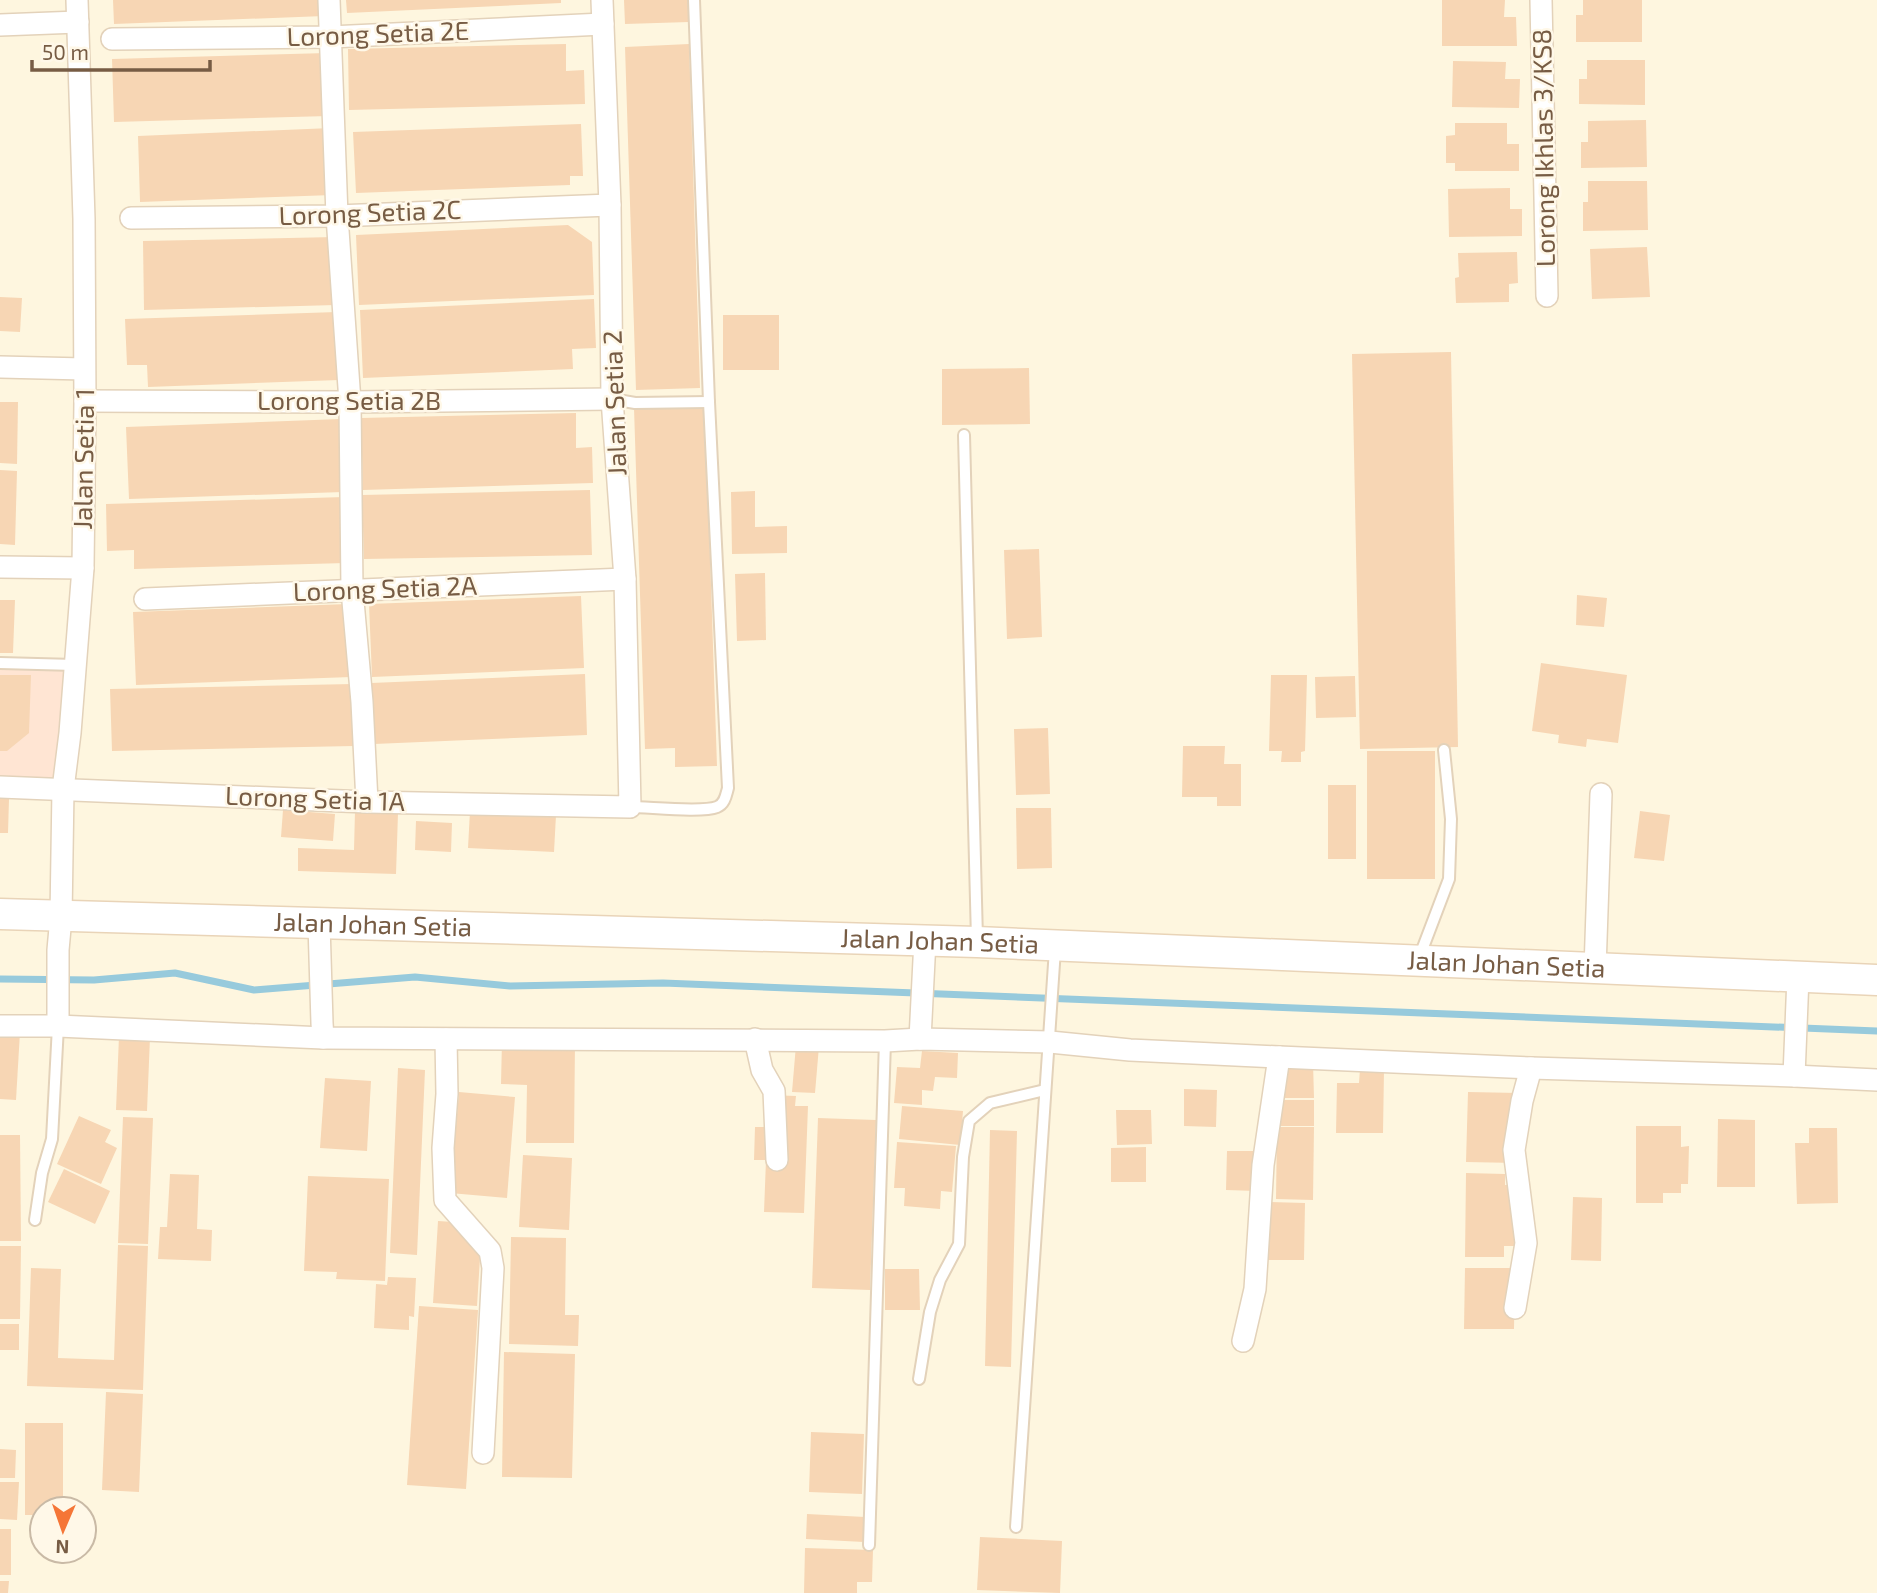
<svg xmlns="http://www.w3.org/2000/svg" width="1877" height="1593" font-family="'Exo 2',sans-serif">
<rect width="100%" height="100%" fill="#fef6df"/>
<polygon fill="#ffe5d3" points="0,669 68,671 55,779 0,778"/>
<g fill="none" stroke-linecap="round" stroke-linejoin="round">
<polyline stroke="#97cadc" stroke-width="7" points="0,979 94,980 175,973 254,990 415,977 510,986 663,983 1877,1031"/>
</g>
<g fill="#f7d6b4">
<polygon points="113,0 324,0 324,16 114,24"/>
<polygon points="346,0 561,0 561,3 347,13"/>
<polygon points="624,0 689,0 689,22 625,24"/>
<polygon points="1442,0 1505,0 1504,17 1516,17 1517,46 1442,46"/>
<polygon points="1583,0 1642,0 1642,42 1576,42 1576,15 1583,15"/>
<polygon points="566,44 566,71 584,70 585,104 349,110 348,49"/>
<polygon points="689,44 700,388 636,390 625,47"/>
<polygon points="327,53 329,116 114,122 112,59"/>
<polygon points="1587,60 1645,60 1645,105 1579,104 1579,79 1587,79"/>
<polygon points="1453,61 1506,62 1505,79 1520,79 1519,108 1452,107"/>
<polygon points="1646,120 1647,167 1581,168 1581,142 1588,142 1588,121"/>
<polygon points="1455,123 1507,123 1507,144 1519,144 1519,171 1455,171 1455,163 1446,163 1446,136 1455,135"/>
<polygon points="581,124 583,176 570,176 570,185 356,193 353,132"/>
<polygon points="331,128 333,195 140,202 138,136"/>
<polygon points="1588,181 1647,181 1648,230 1583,231 1583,202 1588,202"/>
<polygon points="1510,188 1510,209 1522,209 1522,236 1449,237 1448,189"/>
<polygon points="568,225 592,242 594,295 359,305 356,235"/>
<polygon points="335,237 336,305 144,310 143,241"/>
<polygon points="1647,247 1650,297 1592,299 1590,249"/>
<polygon points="1517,252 1518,283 1509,284 1509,302 1456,303 1455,278 1459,277 1458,253"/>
<polygon points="0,297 22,298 20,332 0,331"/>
<polygon points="594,299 596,348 572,349 573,369 363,378 360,310"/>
<polygon points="337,312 339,380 148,387 147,365 127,365 125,319"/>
<rect x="723" y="315" width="56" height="55"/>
<polygon points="1451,352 1458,747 1360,749 1352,354"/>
<polygon points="1029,368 1030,424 942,425 942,369"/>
<polygon points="0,402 18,402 17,464 0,463"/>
<polygon points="705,405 717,766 675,767 675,748 645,749 634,408"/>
<polygon points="576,413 576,448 592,447 593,483 363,490 361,418"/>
<polygon points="341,419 343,492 129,499 126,427"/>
<polygon points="0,470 17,471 15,545 0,544"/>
<polygon points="590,490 592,555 364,559 362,495"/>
<polygon points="755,491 755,527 787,526 787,553 732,554 731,492"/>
<polygon points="344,497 346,563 134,569 134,550 107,551 106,504"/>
<polygon points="1039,549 1042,637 1007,639 1004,550"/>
<polygon points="765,573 766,640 737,641 735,574"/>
<polygon points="1577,595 1607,598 1604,627 1576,625"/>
<polygon points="581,596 584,668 372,677 369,604"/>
<polygon points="0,600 15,600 13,653 0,653"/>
<polygon points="348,604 351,677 136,685 133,612"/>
<polygon points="1541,663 1627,675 1618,743 1587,739 1586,747 1558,743 1559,735 1532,731"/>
<polygon points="585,674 587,735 374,744 371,683"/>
<polygon points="0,675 31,675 29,733 7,751 0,751"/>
<polygon points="1271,675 1307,675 1305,751 1301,752 1301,762 1281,762 1282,751 1269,751"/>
<polygon points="1355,676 1356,717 1316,718 1315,677"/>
<polygon points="353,684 354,746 112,751 110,689"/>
<polygon points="1048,728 1050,794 1016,795 1014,729"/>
<polygon points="1183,746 1225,746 1224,764 1241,764 1241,806 1217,806 1217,797 1182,797"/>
<rect x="1367" y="751" width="68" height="128"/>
<rect x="1328" y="785" width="28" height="74"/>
<polygon points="0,799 9,799 8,833 0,833"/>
<polygon points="1016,808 1051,808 1052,868 1017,869"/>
<polygon points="283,810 335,814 333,841 281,837"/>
<polygon points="355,811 398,813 396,874 298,871 298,848 354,850"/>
<polygon points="470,811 556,815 554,852 468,848"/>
<polygon points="1640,811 1670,815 1664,861 1634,858"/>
<polygon points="416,821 452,823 451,852 415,850"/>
<polygon points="0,1031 20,1032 16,1100 0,1099"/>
<polygon points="119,1036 150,1037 147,1111 116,1110"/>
<polygon points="502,1040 575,1041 574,1143 526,1143 527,1085 501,1084"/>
<polygon points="796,1045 819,1046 815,1093 792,1092"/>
<polygon points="922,1051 958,1053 957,1078 935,1077 933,1091 922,1090 922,1105 894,1103 897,1067 920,1068"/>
<polygon points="1283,1062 1313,1062 1314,1098 1284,1098"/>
<polygon points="398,1068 425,1070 417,1255 390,1253"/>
<polygon points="1360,1069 1384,1070 1383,1133 1336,1133 1337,1083 1359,1083"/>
<polygon points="325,1078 371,1081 367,1151 320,1148"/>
<polygon points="1184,1089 1217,1090 1216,1127 1184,1126"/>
<polygon points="459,1092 515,1097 507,1198 450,1193"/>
<polygon points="1468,1092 1519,1093 1517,1163 1466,1162"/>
<polygon points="768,1095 796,1096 795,1106 808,1106 804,1213 764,1212 766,1160 754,1160 755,1127 767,1127"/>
<polygon points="1280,1100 1314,1100 1314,1126 1281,1126"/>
<polygon points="902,1106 963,1111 960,1145 899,1139"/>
<polygon points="1116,1110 1151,1110 1152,1144 1117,1145"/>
<polygon points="79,1116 111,1130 105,1142 117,1148 101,1184 57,1164"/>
<polygon points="123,1117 153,1118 148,1244 118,1243"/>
<polygon points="818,1118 876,1120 870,1290 812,1288"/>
<polygon points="1718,1119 1755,1120 1755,1187 1717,1187"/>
<polygon points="1636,1126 1681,1126 1681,1147 1689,1146 1688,1184 1681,1184 1681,1193 1663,1193 1663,1203 1636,1203"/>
<polygon points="1277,1127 1314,1127 1313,1200 1276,1199"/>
<polygon points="1809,1128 1837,1128 1838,1203 1797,1204 1795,1143 1809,1143"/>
<polygon points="990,1130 1017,1131 1011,1367 985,1366"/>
<polygon points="0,1135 20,1135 21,1241 0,1241"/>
<polygon points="897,1142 956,1146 952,1192 941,1191 940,1209 904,1206 905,1188 894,1188"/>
<polygon points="1146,1147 1146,1182 1111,1182 1111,1148"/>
<polygon points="1227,1151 1258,1151 1257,1191 1226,1190"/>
<polygon points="523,1155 572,1158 569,1230 519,1227"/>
<polygon points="64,1169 110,1191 95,1224 48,1202"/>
<polygon points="1466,1173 1505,1174 1505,1185 1516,1185 1515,1246 1504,1246 1504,1257 1465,1257"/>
<polygon points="170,1174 199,1175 197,1229 212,1230 211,1261 158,1259 160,1227 167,1227"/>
<polygon points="308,1176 389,1179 385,1281 336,1279 337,1272 304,1271"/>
<polygon points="1573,1197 1602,1198 1601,1261 1571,1260"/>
<polygon points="1269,1202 1305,1203 1304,1260 1268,1260"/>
<polygon points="438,1221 468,1223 467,1241 481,1242 477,1306 433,1303"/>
<polygon points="511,1237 566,1238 565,1315 579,1315 578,1346 509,1344"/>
<polygon points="118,1245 148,1246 143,1390 27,1386 31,1268 61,1269 58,1358 114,1360"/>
<polygon points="0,1246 21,1246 20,1319 0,1319"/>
<polygon points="1465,1268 1515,1268 1514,1329 1464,1329"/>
<polygon points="885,1269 919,1269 920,1310 885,1310"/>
<polygon points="388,1277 416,1278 414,1317 409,1316 409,1330 374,1328 376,1284 387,1285"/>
<polygon points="419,1306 478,1310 466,1489 407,1485"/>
<rect x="0" y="1324" width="19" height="26"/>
<polygon points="504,1352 575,1354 572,1478 502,1477"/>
<polygon points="106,1392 143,1394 139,1492 102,1490"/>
<polygon points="25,1423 63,1423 63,1509 42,1509 42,1515 25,1515"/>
<polygon points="811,1432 864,1434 862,1494 809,1492"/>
<polygon points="0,1449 16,1450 15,1478 0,1478"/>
<polygon points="0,1482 19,1482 17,1520 0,1519"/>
<polygon points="807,1514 865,1517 864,1542 806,1539"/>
<rect x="0" y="1529" width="11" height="46"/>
<polygon points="980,1537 1062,1541 1060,1593 977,1590"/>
<polygon points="805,1548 873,1550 872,1582 857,1582 857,1593 804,1593"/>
<polygon points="0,1581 9,1581 8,1593 0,1593"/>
</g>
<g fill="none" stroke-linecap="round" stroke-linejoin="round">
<g stroke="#e3d2ba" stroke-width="14">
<g id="service">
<polyline points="612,399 635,403 709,402"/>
<polyline points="964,435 977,939"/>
<polyline points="0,663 75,665"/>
<path d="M630 807C649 807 702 813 717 807 725 804 726 795 728 788L709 402 694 0"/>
<polyline points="1419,958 1449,879 1451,819 1444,750"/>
<polyline points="35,1220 42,1173 52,1139 58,1026"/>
<polyline points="919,1379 930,1312 940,1280 959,1244 963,1157 969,1121 990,1103 1045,1090"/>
<polyline points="1016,1527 1055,949"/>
<polyline points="869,1545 885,1041"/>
</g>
</g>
<g stroke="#e3d2ba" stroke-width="24">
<g id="minor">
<polyline points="329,0 337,216 350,402 352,590 362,702 367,802"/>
<polyline points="1541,0 1547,296"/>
<polyline points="0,25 78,22"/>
<polyline points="112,39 330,37 603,24"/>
<polyline points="131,218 337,216 610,205"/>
<polyline points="0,367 84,369"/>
<polyline points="85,401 350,402 612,399"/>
<polyline points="0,567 83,568"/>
<polyline points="145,599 625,579"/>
<polyline points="0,787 367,802 630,807 625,579 612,399 610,205 602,0"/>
<polyline points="319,924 322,1023 323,1038"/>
<polyline points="1595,969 1601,794"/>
<polyline points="0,1026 58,1026 323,1038 885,1041 920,1039 1050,1042 1130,1050 1279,1057 1531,1068 1794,1076 1877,1080"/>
<polyline points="58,1026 58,950 61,917 63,789 70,733 83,568 85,401 84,219 77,0"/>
<polyline points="446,1039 447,1094 443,1148 445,1200 490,1251 493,1268 483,1453"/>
<polyline points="755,1039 762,1070 774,1091 777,1160"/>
<polyline points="920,1039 925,940"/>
<polyline points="1794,1076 1798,977"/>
<polyline points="1515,1308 1526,1243 1514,1150 1522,1101 1531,1068"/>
<polyline points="1243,1341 1255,1289 1263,1165 1279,1057"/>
</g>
</g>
<g stroke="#e9d4b8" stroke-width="33">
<g id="secondary">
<path id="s1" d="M0 914 977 942 1877 980"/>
</g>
</g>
<use href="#service" stroke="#fff" stroke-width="10"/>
<use href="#minor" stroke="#fff" stroke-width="21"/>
<use href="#secondary" stroke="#fff" stroke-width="30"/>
</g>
<g text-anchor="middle" stroke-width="5" stroke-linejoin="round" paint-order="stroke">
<g font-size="26" fill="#775c44" stroke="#fff8e8">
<text transform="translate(378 34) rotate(-2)" y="9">Lorong Setia 2E</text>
<text transform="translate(1544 148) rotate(-91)" y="9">Lorong Ikhlas 3/KS8</text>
<text transform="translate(370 213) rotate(-2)" y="9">Lorong Setia 2C</text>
<text x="349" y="410">Lorong Setia 2B</text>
<text transform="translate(615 403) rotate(-92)" y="9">Jalan Setia 2</text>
<text transform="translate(84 459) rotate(-89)" y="9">Jalan Setia 1</text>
<text transform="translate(385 589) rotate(-2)" y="9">Lorong Setia 2A</text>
<text transform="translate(315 799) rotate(2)" y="9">Lorong Setia 1A</text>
<text dy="9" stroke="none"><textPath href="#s1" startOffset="373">Jalan Johan Setia</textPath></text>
<text dy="9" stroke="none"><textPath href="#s1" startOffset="940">Jalan Johan Setia</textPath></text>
<text dy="9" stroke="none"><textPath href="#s1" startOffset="1507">Jalan Johan Setia</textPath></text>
</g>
</g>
<g transform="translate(63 1530) rotate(182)"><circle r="33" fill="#fff8e8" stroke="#c9baa6" stroke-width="2"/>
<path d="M0-5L12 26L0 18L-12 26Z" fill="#f57637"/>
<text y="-10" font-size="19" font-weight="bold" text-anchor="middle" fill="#775c44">N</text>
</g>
<path d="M32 60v10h178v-10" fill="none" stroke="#775c44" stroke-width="3.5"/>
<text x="42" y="60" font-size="21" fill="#775c44" stroke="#fff8e8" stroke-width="5" paint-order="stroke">50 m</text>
</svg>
